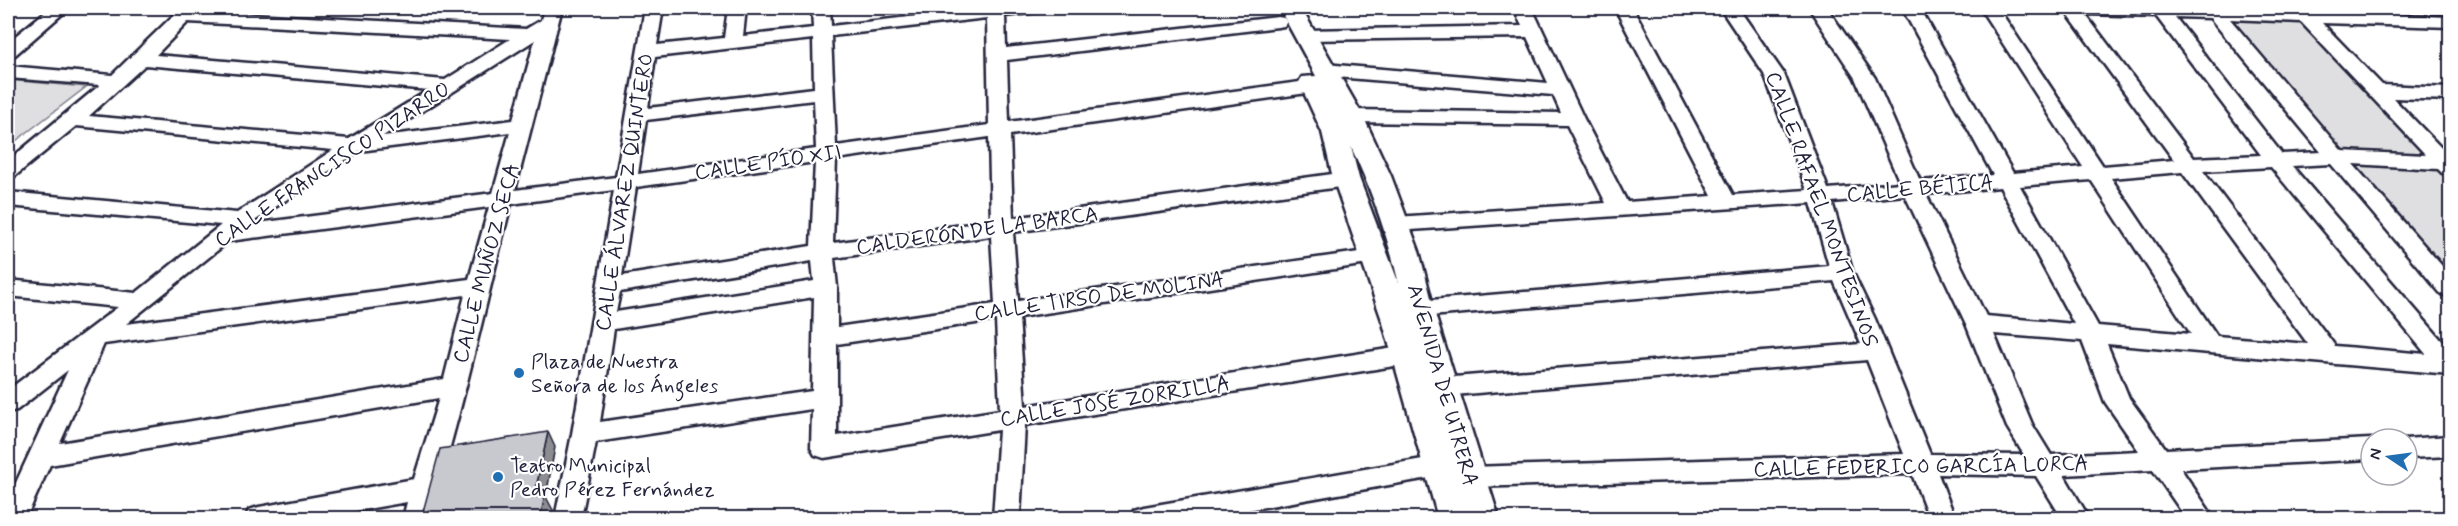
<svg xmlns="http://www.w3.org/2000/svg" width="2458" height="526" font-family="Mynerve,sans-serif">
<rect width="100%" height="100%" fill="#fff"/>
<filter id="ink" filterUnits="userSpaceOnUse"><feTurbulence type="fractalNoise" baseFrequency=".0167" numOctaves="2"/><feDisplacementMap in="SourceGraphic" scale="12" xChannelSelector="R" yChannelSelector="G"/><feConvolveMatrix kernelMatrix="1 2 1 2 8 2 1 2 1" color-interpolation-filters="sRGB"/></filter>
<g filter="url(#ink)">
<g fill="#dfdfe2" stroke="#80808e" stroke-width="1.5">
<polygon points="2353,8 2450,8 2450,22 2364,18"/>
<polygon points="2224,16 2302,20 2430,158 2339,151"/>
<polygon points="8,80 86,87 8,147"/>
<polygon points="2348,161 2440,166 2450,178 2450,279"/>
</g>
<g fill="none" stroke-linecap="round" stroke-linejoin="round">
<g stroke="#22223b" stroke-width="5">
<g id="minor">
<polygon points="50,8 69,8 15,55 8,56 8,42"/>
<path d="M181 8H200L198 11 526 29 541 20 544 8H562L515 190 616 177 645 8H663L657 45 724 38 728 8H746L743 36 813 28 812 8H830L831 26 987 8H1041L1038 12 1005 16 1006 48 1278 17 1284 18 1287 22 1284 26 1278 27 1007 60 1009 122 1314 80 1321 82 1324 86 1321 90 1314 92 1010 135 1013 218 1347 172 1354 174 1357 179 1354 184 1347 186 1013 232 1018 301 1373 250 1381 252 1384 257 1381 262 1019 317 1025 406 1407 346 1416 349 1419 355 1416 361 1407 364 1025 425 1020 518H993L999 430 824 458 815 455 811 448 812 409 596 442 581 518H555L572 434 614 190 511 204C484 309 462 414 429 518H403L407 502 316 518H245L249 510 259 507 414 479 439 398 50 465 26 518H8V500L68 370 17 410 8 412V390L118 307 8 296V280L136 293 221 225 8 206V192L237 213 333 150 76 126 15 176 8 177V161L100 85 8 78V66L112 75ZM987 18 989 125 836 146 831 36ZM188 22 510 39 445 80 156 55ZM813 39 814 88 648 108 655 57ZM535 40 513 120 383 136ZM145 65 429 90 349 139 89 116ZM814 100 816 149 638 174 646 120ZM510 132 493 193 250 224 359 151ZM989 137 991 221 833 243 836 159ZM815 162 811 246 622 276 636 187ZM489 207 469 279 126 324 229 241ZM991 236 995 304 837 327V287L834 258ZM812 261 814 281 616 312 620 292ZM465 295 444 379 60 443 104 344ZM814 297 812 391 600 422 614 329ZM996 320 1000 410 837 436V344Z"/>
<path d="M1514 8H1532L1584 119 1627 202 1712 196 1615 8H1633L1733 195 1807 190 1764 74 1720 8H1738L1784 74 1828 189 1900 183 1855 78 1809 8H1827L1875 78 1920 181 1993 175 1902 8H1920L2013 173 2083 167 1980 8H1998L2103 166 2174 160 2063 8H2220L2292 11 2294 8H2308L2311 11 2450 17V27L2322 23 2382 85 2450 88V100L2393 98 2450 157V174L2442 173 2438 169 2353 164 2450 275V297L2442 295 2331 164 2292 166 2450 350V374L2107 344 2129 398 2166 449 2371 439V459L2181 469 2214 518H2186L2153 470 2064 475 2089 518H2062L2036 476 1938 474 1955 518H1929L1912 474 1470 487 1461 484 1457 477 1461 470 1470 467 1904 454 1867 360 1442 396 1433 393 1430 387 1433 381 1442 378 1861 344 1834 281 1419 317 1411 315 1407 309 1411 303 1419 301 1829 266 1811 203 1396 231 1388 229 1385 224 1388 219 1396 217 1606 203 1567 125 1350 122 1343 120 1340 116 1343 112 1350 110 1561 113 1553 95 1324 76 1317 74 1315 70 1317 66 1324 64 1548 83 1527 37 1305 40 1299 39 1296 35 1299 31 1305 30 1522 26ZM2085 14 2156 16 2261 155 2194 158ZM2175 17 2210 18 2321 152 2282 154ZM2230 19 2301 22 2426 155 2342 151ZM2271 167 2426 354 2335 346 2203 171ZM2182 172 2308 344 2217 336 2111 178ZM2091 180 2191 334 2098 326 2020 186ZM2000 187 2074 324 1986 316 1926 194ZM1905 195 1966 324 2007 427 2024 455 1930 454 1875 319 1853 273 1832 202ZM1994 334 2082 341 2105 402 2139 451 2051 455 2032 424Z"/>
<polygon points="2450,436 2450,456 2407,458 2407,439 2404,439"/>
<polygon points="1440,456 1449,459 1453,466 1449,473 1440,476 1203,518 1130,518 1134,510 1144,507"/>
</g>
</g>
<g stroke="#22223b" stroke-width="5">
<path id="tertiary" d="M1279 8H1301L1363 116 1391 176 1419 251 1437 321 1499 518H1438L1383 323 1333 178 1322 132 1299 82 1302 77 1316 76ZM1351 147C1372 191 1388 237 1399 284L1359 178Z"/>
</g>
<use href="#minor" fill="#fff" fill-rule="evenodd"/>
<use href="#tertiary" fill="#fff" fill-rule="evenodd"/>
</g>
<polygon fill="#8c8c91" stroke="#22223b" stroke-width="1.5" points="548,432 555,447 546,497 553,510 551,519 540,519 534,497"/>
<polygon fill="#c8c8cf" stroke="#22223b" stroke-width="1.5" points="548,432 534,497 545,495 540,519 421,519 440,449"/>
</g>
<g fill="#1f6fb2" stroke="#fff" stroke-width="2">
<circle cx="519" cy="373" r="6"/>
<circle cx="498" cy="477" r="6"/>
</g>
<g text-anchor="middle" stroke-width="4.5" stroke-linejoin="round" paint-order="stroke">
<g font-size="21" fill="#22223b" stroke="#fff">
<text transform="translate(768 162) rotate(-8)" y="7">CALLE PÍO XII</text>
<text transform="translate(332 164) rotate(-34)" y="7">CALLE FRANCISCO PIZARRO</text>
<text transform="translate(1920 188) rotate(-5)" y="7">CALLE BÉTICA</text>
<text transform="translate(624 192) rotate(-81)" y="7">CALLE ÁLVAREZ QUINTERO</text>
<text transform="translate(1822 209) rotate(70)" y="7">CALLE RAFAEL MONTESINOS</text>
<text transform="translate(977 230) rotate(-8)" y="7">CALDERÓN DE LA BARCA</text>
<text transform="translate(486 263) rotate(-75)" y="7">CALLE MUÑOZ SECA</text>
<text transform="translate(1099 296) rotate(-8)" y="7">CALLE TIRSO DE MOLINA</text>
<text transform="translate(1443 385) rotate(74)" y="7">AVENIDA DE UTRERA</text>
<text transform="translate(1115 401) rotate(-9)" y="7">CALLE JOSÉ ZORRILLA</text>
<text transform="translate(1921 466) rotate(-1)" y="7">CALLE FEDERICO GARCÍA LORCA</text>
</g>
<g font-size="21" fill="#22223b" stroke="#fff" text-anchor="start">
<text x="531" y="368">Plaza de Nuestra<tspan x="531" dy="24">Señora de los Ángeles</tspan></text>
<text x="510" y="472">Teatro Municipal<tspan x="510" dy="24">Pedro Pérez Fernández</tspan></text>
</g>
</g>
<rect width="2458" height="526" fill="none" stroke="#fff" stroke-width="30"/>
<rect x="15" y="15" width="2428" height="496" fill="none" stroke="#22223b" stroke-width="2" filter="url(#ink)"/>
<g transform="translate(2389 457) rotate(283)"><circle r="28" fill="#ffffff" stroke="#a7a7b1" stroke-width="1.5"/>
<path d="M0-4.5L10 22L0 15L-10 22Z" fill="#1f6fb2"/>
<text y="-9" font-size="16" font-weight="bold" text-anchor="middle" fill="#22223b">N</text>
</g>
</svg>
